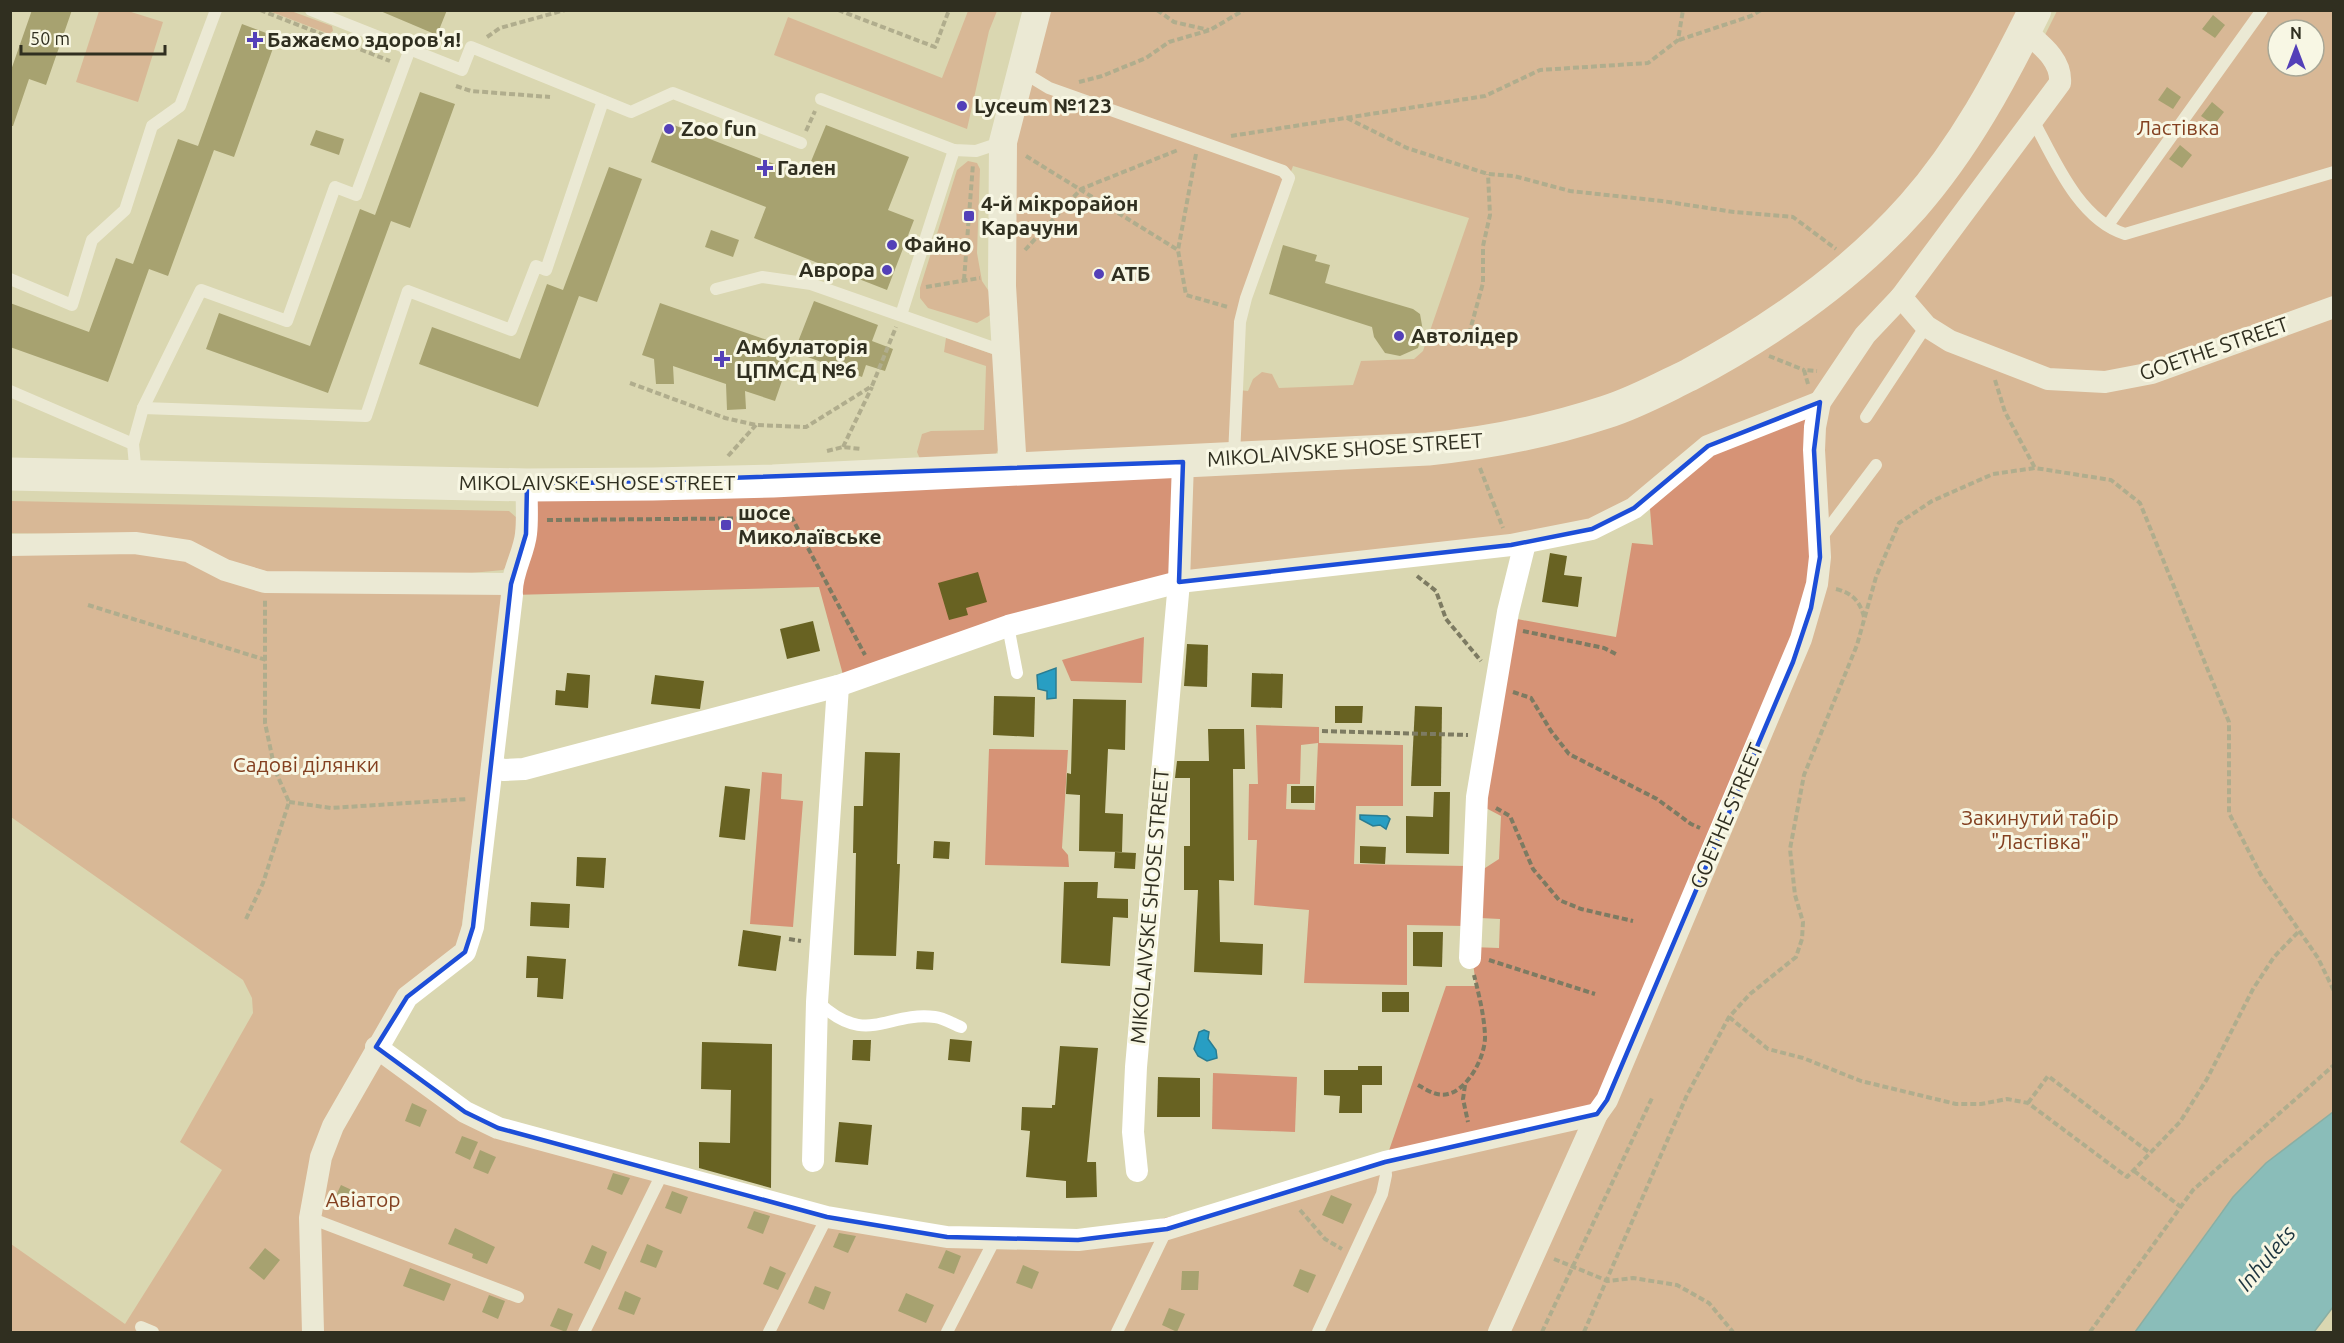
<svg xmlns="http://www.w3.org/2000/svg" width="2344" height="1343" font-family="Ubuntu,sans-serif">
<rect width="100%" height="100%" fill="#dad7b1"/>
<g fill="#d69376" fill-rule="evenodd">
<path d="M2035 10 2040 45 2057 11H2333V1119L2222 1211 2135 1332H11V1244L125 1324 222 1170 180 1142 253 1013 252 998 243 980 11 817V551H131L184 559 224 579 499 593 503 598 459 948 376 1047 465 1112 811 1213 1078 1240 1385 1162 1446 986H1476L1471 947 1499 948 1500 919 1480 918 1482 870 1499 859 1501 816 1484 807 1517 619 1616 637 1632 543 1653 545 1649 497 1613 520 1179 582 845 682 819 587 512 595 527 485 1013 469 1001 213 1037 11ZM2278 30H2314V66H2278ZM1293 166 1469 218 1423 351 1414 359 1361 361 1353 385 1279 388 1272 374 1262 372 1253 379 1248 391 1238 390 1246 297Z"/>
<polygon points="99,11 128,11 163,22 138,102 76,82"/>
<polygon points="269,11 291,11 332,26 333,31 329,34"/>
<polygon points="968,11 997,11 989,31 967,129 774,55 788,17 942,78"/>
<polygon points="968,161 977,163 980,169 977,253 982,281 992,296 992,314 977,323 928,308 920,298 920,288 957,170"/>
<polygon points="946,338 998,356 999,448 996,454 920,459 917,452 922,434 931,431 984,430 986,366 944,352"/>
<polygon points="11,501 509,511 517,518 513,560 503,570 461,574 269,572 143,536 11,533"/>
<polygon points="1144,637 1142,683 1071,681 1062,660"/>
<path d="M1256 725 1319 727V743L1403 745V806H1356L1354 864 1467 866 1465 926 1407 925V985L1304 983 1309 910 1254 905 1257 840H1248L1249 784H1258ZM1318 743 1315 810 1286 809 1287 784H1300L1301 745Z"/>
<polygon points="989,749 1068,750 1062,848 1068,855 1069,867 985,865"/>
<polygon points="762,772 782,774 781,799 803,801 793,927 750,924"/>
<polygon points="1213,1073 1297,1077 1295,1132 1212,1129"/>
</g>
<g fill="#289ec3" stroke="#2a7d92" stroke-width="1.5">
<polygon points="1056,668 1056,698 1047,699 1047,691 1038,689 1037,675"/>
<polygon points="1360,815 1387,816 1390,819 1386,829 1380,825 1373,826 1360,819"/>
<polygon points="1204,1030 1209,1032 1208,1039 1216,1050 1217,1058 1207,1061 1198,1056 1194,1049 1199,1032"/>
<polygon points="2333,1112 2333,1307 2314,1332 2135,1332 2233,1197 2266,1163"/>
</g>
<g fill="#686222">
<polygon points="32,10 72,10 46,85 29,79 13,126 10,126 10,73"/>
<polygon points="378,10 447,10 437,35"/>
<polygon points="2213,15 2225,25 2215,38 2202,29"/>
<polygon points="242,24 277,37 234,157 214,150 168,276 149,269 108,382 10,347 10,303 89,332 116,258 133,264 178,139 198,146"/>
<polygon points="2167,87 2181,97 2173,109 2158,100"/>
<polygon points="420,92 455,104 410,228 391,221 328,393 206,349 219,313 310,346 360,209 375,215"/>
<polygon points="2212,102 2224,112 2214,125 2201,116"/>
<polygon points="666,122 805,176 826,125 909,157 888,210 914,220 887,290 754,238 766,207 651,162"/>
<polygon points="316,130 344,139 339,155 310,145"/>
<polygon points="2180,145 2192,155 2182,168 2169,159"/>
<polygon points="609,167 642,179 597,302 579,296 538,407 419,364 432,327 520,359 547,284 563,290"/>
<polygon points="711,230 739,240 733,257 705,247"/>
<polygon points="1283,245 1317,255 1315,261 1330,265 1325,283 1413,309 1420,314 1423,331 1418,348 1400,356 1385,353 1374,337 1372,327 1269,294"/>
<polygon points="814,301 878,325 872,341 893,349 885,371 866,365 862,377 794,352"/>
<polygon points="660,303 793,349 775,401 745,391 746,409 727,410 726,384 673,366 674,384 656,384 654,359 642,355"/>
<polygon points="1550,553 1567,556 1564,575 1582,577 1578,607 1542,602"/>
<polygon points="978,572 987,602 966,608 968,615 949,620 938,583"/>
<polygon points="813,621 820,651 787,659 780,629"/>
<polygon points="1187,644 1208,645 1207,687 1184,686"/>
<polygon points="567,673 590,675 588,708 555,705 556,690 565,691"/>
<polygon points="1252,673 1283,674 1282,708 1251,707"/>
<polygon points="655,675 704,681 700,709 651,704"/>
<polygon points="994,696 1035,697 1034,737 993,735"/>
<polygon points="1073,699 1126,700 1125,750 1108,749 1105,813 1123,814 1122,852 1079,851 1080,795 1066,794 1067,773 1071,774"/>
<polygon points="1335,706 1363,706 1362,723 1335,723"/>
<polygon points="1415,706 1442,707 1441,786 1411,786"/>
<polygon points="1208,729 1244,729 1245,769 1233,769 1234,881 1219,880 1220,942 1263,944 1262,975 1194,972 1198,890 1184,890 1184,846 1190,846 1190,778 1175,778 1177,761 1209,761"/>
<polygon points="865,752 900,753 897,864 900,864 896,956 854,955 856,853 853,853 854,806 863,806"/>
<polygon points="725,786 750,789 745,840 719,837"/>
<rect x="1291" y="786" width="23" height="17"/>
<polygon points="1434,792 1450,792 1449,854 1406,853 1406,816 1433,817"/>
<polygon points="934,841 950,842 949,859 933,858"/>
<polygon points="1360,846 1386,847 1385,864 1360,863"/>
<polygon points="1115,852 1136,853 1135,869 1114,868"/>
<polygon points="577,857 606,858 604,888 576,886"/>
<polygon points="1064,882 1098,882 1097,898 1128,899 1128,918 1113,917 1110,966 1061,963"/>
<polygon points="531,902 570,904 569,928 530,926"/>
<polygon points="743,930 781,936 776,971 738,966"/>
<polygon points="1413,932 1443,932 1442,967 1413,966"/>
<polygon points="917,951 934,952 933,970 916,969"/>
<polygon points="527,956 566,959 563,999 537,997 538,978 526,978"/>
<rect x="1382" y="992" width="27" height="20"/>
<polygon points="950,1039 972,1041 970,1062 948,1060"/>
<polygon points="853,1040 871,1040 870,1061 852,1060"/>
<polygon points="702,1042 772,1044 771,1188 699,1168 699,1142 730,1143 731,1090 701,1089"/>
<polygon points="1060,1046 1098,1048 1087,1162 1096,1162 1097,1197 1066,1198 1066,1181 1026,1177 1030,1131 1021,1130 1022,1107 1052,1108 1052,1105 1055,1105"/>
<polygon points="1358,1066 1382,1066 1382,1085 1362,1085 1362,1113 1339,1113 1340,1096 1324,1095 1324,1070 1358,1070"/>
<polygon points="1158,1077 1200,1078 1200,1117 1157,1117"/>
<polygon points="412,1103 427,1110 420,1127 405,1121"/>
<polygon points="839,1122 872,1125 868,1165 835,1162"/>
<polygon points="462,1136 478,1142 470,1160 455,1153"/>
<polygon points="480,1150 496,1157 488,1174 473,1168"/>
<polygon points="613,1173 630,1178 622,1195 607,1189"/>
<polygon points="341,1185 356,1192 349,1209 333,1202"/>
<polygon points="672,1191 688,1197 681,1214 665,1208"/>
<polygon points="1331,1195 1352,1204 1343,1224 1322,1215"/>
<polygon points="754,1211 770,1216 763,1234 747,1228"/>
<polygon points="455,1228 495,1247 487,1264 472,1258 473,1254 448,1244"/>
<polygon points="839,1233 856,1236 848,1253 833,1247"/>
<polygon points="647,1244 663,1251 656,1268 640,1262"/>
<polygon points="592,1245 607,1252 600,1270 584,1263"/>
<polygon points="265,1248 280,1260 264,1280 249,1268"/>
<polygon points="946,1250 961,1256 954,1274 938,1268"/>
<polygon points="1023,1265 1039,1272 1032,1289 1016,1283"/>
<polygon points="770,1266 786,1273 778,1290 763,1284"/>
<polygon points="410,1268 451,1284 444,1301 403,1286"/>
<polygon points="1300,1269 1316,1275 1308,1293 1293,1286"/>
<polygon points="1182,1271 1199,1271 1198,1290 1181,1290"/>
<polygon points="815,1286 831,1292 824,1310 808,1303"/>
<polygon points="625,1291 641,1298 634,1315 618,1309"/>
<polygon points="906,1293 934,1305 926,1323 898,1311"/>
<polygon points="489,1295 505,1301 498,1319 482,1312"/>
<polygon points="558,1308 573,1314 566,1332 550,1326"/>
<polygon points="1169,1308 1185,1314 1177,1332 1162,1325"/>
</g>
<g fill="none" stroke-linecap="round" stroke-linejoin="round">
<g stroke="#7d7b62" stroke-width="4" stroke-dasharray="6 3" stroke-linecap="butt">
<polyline points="260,10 390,61"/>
<polyline points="711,10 713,10"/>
<polyline points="838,10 935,47 949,10"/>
<polyline points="1157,10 1174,22 1209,30"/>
<polyline points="487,37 500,28 565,10"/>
<polyline points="1679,40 1751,16 1761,10"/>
<polyline points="1079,82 1102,76 1146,58 1169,42 1210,30 1244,10"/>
<polyline points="456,86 471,91 550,97"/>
<polyline points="1347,118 1407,148 1488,174 1514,176 1570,191 1662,201 1734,212 1793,217 1836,249"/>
<polyline points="806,131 815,111"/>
<polyline points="1231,136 1485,96 1540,70 1648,63 1678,40 1683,10"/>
<polyline points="1196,154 1178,250 1186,295 1228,307"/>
<polyline points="1026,156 1178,250"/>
<polyline points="1025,250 1081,189 1178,150"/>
<polyline points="964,280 973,164"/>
<polyline points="926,287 980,278"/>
<polyline points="1469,334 1483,283 1483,246 1490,215 1488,174"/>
<polyline points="1769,356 1804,370"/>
<polyline points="1995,380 2005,412 2035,468"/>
<polyline points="630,383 725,418 756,425 806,427 872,386 896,327"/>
<polyline points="1808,384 1804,370 1817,371"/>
<polyline points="843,447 872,387"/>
<polyline points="827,451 843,447 861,449"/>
<polyline points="728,456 756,425"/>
<polyline points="1480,468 1503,528"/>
<polyline points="547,520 792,518 865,655"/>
<polyline points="1417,576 1436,591 1446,619 1481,661"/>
<path d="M1836 589C1852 593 1860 601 1864 617"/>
<polyline points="88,605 266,660"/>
<polyline points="1523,631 1604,648 1618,655"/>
<polyline points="1513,692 1531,698 1551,731 1569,754 1657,799 1691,824 1700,828"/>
<polyline points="1322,731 1468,735"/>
<polyline points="289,802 331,808 468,799"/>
<polyline points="1496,808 1510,816 1533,869 1559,900 1581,909 1633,921"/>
<polyline points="246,919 263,883 289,802 275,770 265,723 265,600"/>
<polyline points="789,939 801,941"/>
<polyline points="1489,960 1595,994"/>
<polyline points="1729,1017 1768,1049 1803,1058 1861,1081 1956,1104 1981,1104 2007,1099 2028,1103 2127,1177 2180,1122 2207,1079 2253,989 2274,957 2299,931"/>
<path d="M1418 1085C1427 1090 1437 1097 1448 1094 1469 1089 1486 1055 1485 1035 1484 1015 1479 995 1474 975"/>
<polyline points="1465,1085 1463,1099 1468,1122"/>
<polyline points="2028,1103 2048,1076 2150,1153"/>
<polyline points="2134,1171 2181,1207"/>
<polyline points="1300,1210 1325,1239 1342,1249"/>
<polyline points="1554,1259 1608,1281 1633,1278 1677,1285 1709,1303 1733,1332"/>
<polyline points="1542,1332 1652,1098"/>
<polyline points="1584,1332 1687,1095 1729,1017 1750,994 1796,957 1802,939 1803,922 1795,895 1790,849 1804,775 1857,645 1876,577 1899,523 1932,501 1993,474 2035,468 2111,480 2140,503 2229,722 2229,813 2261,875 2318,958 2334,991"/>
<polyline points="2090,1332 2193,1190 2334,1065"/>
</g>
<g stroke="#fff" stroke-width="12">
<polyline points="311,10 462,70 471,47 631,112 673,93 801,143"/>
<polyline points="1021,71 1049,88 1283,171 1289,178 1246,298 1240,322 1234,456"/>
<polyline points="821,99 954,150 976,151 1003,142"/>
<path d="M2033 120C2054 159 2079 220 2125 234L2334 172"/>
<polyline points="2108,225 2262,10"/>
<polyline points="10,279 72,305 92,240 125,210 152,126 180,106 216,10"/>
<polyline points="716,289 762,277 811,284 1005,352"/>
<polyline points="901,315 954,150"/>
<polyline points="10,391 133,444 136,476"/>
<polyline points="143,408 366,416 408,291 511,330 536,266 546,270 603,101"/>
<polyline points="1866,417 1926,326"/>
<polyline points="133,444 143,408 201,290 287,321 335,187 356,195 410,49"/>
<polyline points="1821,538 1876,465"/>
<polyline points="1008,626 1017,673"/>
<path d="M818 1002C867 1048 886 1011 935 1017 944 1018 953 1024 961 1027"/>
<polyline points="310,1218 518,1297"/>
<polyline points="141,1327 153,1332"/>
<polyline points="584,1332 663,1172"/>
<polyline points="769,1332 827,1217"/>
<polyline points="947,1332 995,1239"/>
<polyline points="1117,1332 1167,1229"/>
<polyline points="1318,1332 1382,1194 1386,1175 1385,1162"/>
</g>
<g stroke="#fff" stroke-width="22">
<polyline points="1901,297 1926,326 1950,341 2048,379 2105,382 2152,373 2334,307"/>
<polyline points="10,545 135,543 188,551 225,570 265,582 511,584"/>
<polyline points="492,767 504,770 524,769 838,686 1008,626 1179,582 1511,545 1592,529 1634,508 1708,446 1820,402"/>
<polyline points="1470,958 1477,797 1508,612 1525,543"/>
<polyline points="376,1047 465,1112 498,1128 827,1217 947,1237 1078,1240 1167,1229 1385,1162 1597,1114"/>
<polyline points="813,1161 817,1002 838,686"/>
<polyline points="1137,1171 1133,1132 1136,1067 1179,582 1183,462"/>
<path d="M313 1332 310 1218 321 1157 333 1126 407 997 465 952 473 927 512 595C510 575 524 554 526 534 528 518 526 501 527 485"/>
<path d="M1499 1332 1597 1114 1607 1100 1801 639 1817 584 1820 557 1814 450 1815 427 1820 402 1865 335 1901 297 2060 83C2062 60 2041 45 2025 31"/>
</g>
<polyline stroke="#fff" stroke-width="28" points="1013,470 1002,286 1003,142 1037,10"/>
<path stroke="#fff" stroke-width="33" d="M10 474 527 485 653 484 773 481 1428 449C1489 443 1548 431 1606 412 1635 403 1662 388 1689 375 1772 331 1850 277 1913 206 1964 148 2001 79 2035 10"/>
</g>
<path d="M0 0H2344V1343H0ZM1820 402 1814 450 1820 557 1811 608 1793 662 1607 1100 1597 1114 1385 1162 1167 1229 1078 1240 947 1237 827 1217 498 1128 465 1112 376 1047 407 997 465 952 473 927 511 584 526 534 527 485 1183 462 1179 582 1511 545 1592 529 1634 508 1708 446Z" fill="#dad7b1" fill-opacity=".55" fill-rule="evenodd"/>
<path fill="none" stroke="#1d4ed8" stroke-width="4.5" stroke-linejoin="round" d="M1820 402 1814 450 1820 557 1811 608 1793 662 1607 1100 1597 1114 1385 1162 1167 1229 1078 1240 947 1237 827 1217 498 1128 465 1112 376 1047 407 997 465 952 473 927 511 584 526 534 527 485 1183 462 1179 582 1511 545 1592 529 1634 508 1708 446Z"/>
<g fill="#5440b8" stroke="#f8f7e4" stroke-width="2">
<path d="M252 31h6v6h6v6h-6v6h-6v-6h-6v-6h6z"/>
<circle cx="962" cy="106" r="6"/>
<circle cx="669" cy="129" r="6"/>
<path d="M762 159h6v6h6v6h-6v6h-6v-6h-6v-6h6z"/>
<rect x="963" y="210" width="12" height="12" rx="3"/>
<circle cx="892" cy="245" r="6"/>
<circle cx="887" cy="270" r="6"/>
<circle cx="1099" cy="274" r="6"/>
<circle cx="1399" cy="336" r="6"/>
<path d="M719 350h6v6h6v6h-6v6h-6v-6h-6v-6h6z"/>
<rect x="720" y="519" width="12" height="12" rx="3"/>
</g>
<g text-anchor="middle" stroke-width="6" stroke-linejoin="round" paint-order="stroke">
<g font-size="21" font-weight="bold" fill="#302f20" stroke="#f8f7e4" text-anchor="start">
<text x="267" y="47">Бажаємо здоров'я!</text>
<text x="974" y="113">Lyceum №123</text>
<text x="681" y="136">Zoo fun</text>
<text x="777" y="175">Гален</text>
<text x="981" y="211">4-й мікрорайон<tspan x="981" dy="24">Карачуни</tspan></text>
<text x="904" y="252">Файно</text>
<text x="875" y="277" text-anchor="end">Аврора</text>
<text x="1111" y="281">АТБ</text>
<text x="1411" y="343">Автолідер</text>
<text x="736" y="354">Амбулаторія<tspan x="736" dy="24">ЦПМСД №6</tspan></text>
<text x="738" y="520">шосе<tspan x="738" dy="24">Миколаївське</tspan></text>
</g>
<g font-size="21" fill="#834020" stroke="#f8f7e4">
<text x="2178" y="135">Ластівка</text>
<text x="306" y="772">Садові ділянки</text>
<text x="2040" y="825">Закинутий табір<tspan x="2040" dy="24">"Ластівка"</tspan></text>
<text x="363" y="1207">Авіатор</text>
</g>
<g font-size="21" fill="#302f20" stroke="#f8f7e4">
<text transform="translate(2214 349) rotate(-19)" y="7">GOETHE STREET</text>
<text transform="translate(1345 450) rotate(-4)" y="7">MIKOLAIVSKE SHOSE STREET</text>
<text x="597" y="490">MIKOLAIVSKE SHOSE STREET</text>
<text transform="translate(1727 816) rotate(-67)" y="7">GOETHE STREET</text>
<text transform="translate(1150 906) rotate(-85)" y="7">MIKOLAIVSKE SHOSE STREET</text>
</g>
<g font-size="22" font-style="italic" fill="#1c343e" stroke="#f8f7e4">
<text transform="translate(2266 1258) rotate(-50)" y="8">Inhulets</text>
</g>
</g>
<rect width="2344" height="1343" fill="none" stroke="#302f20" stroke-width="24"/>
<g transform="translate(2296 48)"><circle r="28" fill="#f8f7e4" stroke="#a8a796" stroke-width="1.5"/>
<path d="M0-4.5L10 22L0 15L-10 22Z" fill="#5440b8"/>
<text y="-9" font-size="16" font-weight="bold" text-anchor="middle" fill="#302f20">N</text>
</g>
<path d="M21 45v9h144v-9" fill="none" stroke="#302f20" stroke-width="3"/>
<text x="30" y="45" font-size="18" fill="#302f20" stroke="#f8f7e4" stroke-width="4.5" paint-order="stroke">50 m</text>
</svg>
